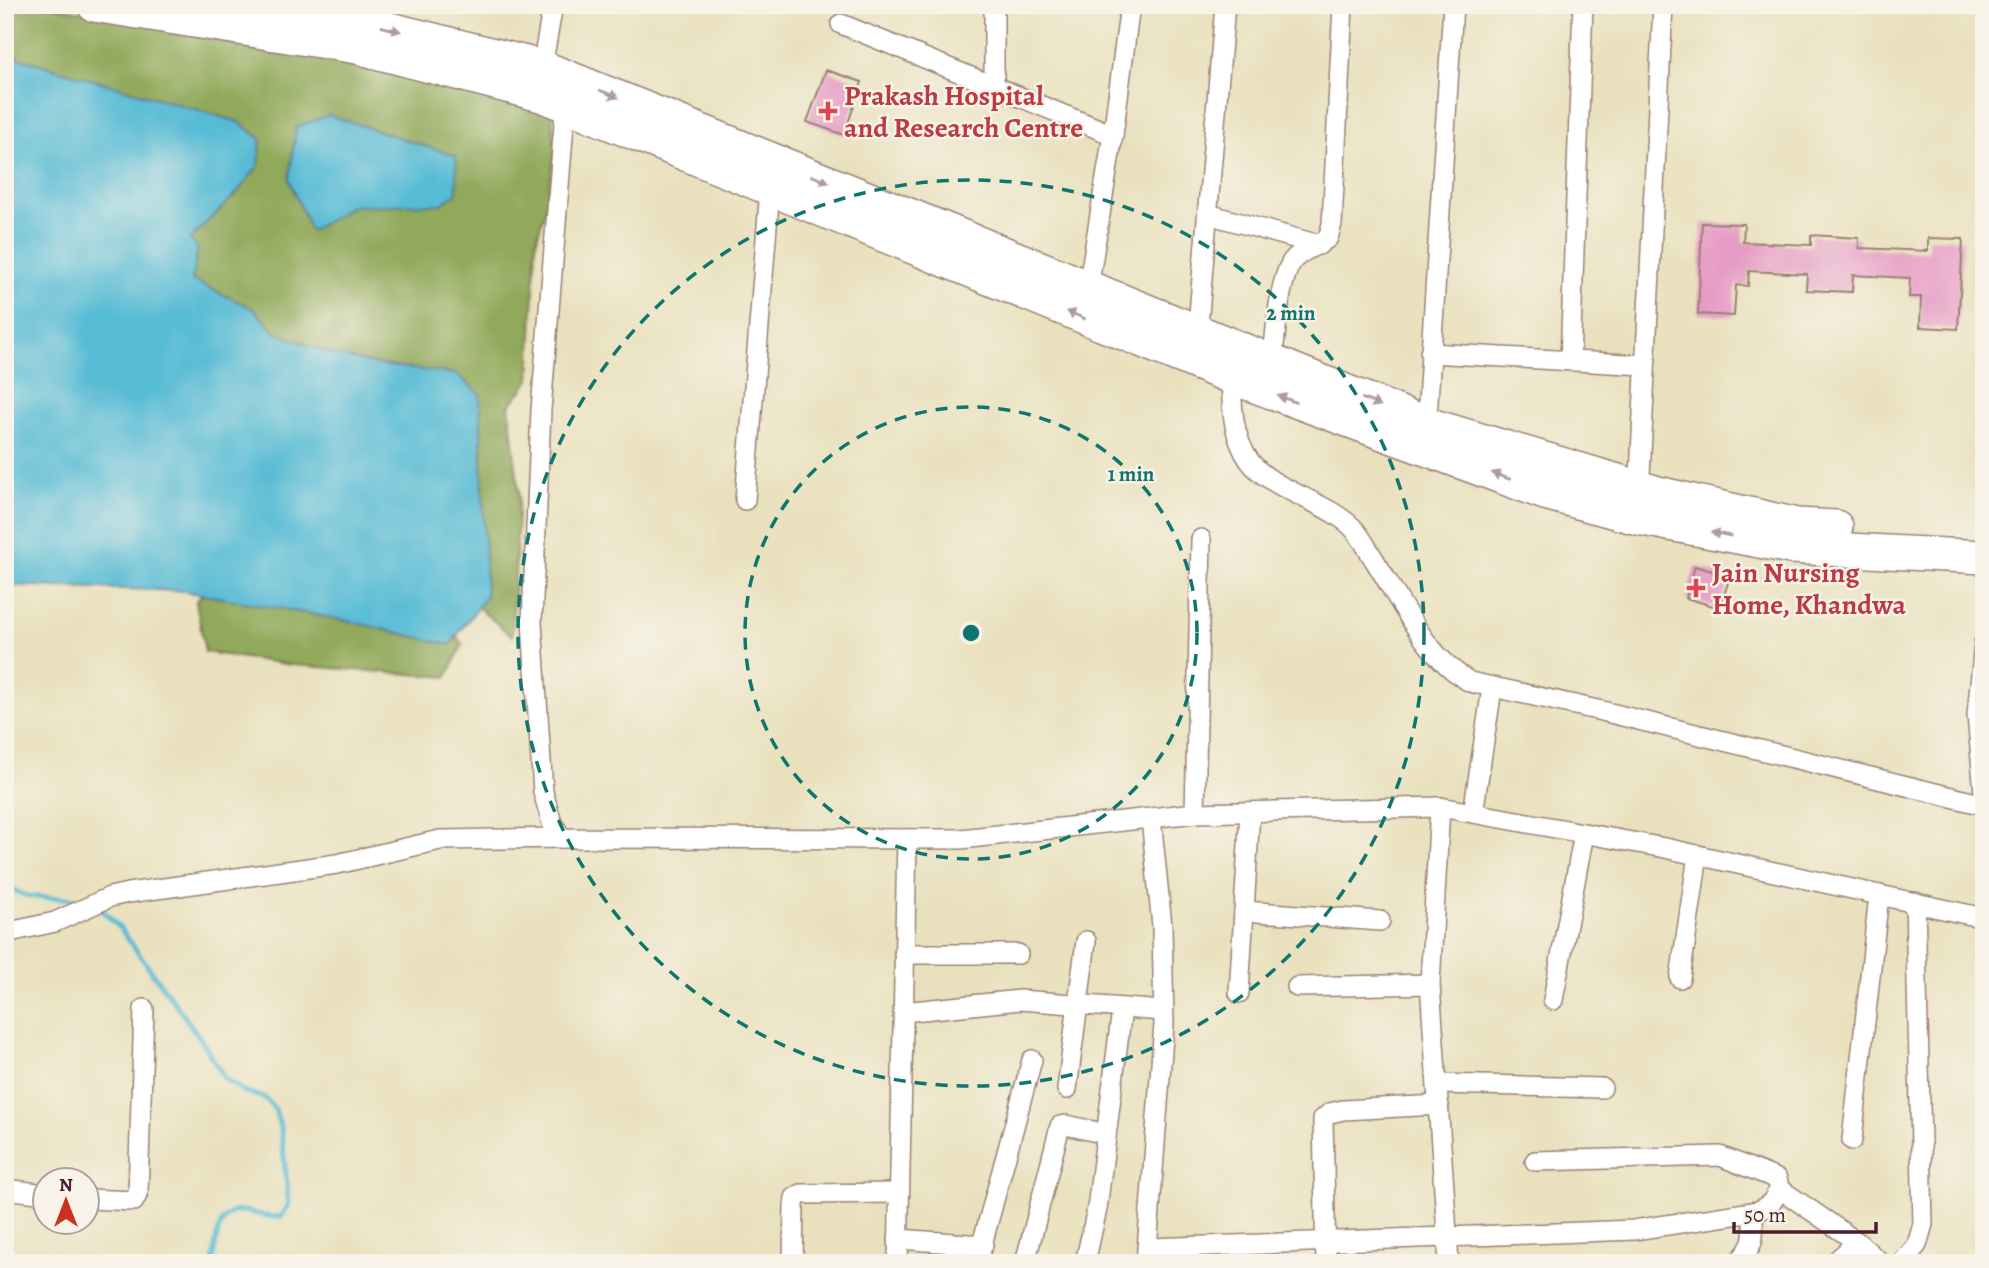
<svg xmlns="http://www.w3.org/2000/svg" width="1989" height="1268" font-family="Alegreya,serif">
<rect width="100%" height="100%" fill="#f7f3e8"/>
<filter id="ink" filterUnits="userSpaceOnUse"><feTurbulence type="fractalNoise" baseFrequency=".0143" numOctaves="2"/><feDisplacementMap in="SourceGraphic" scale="14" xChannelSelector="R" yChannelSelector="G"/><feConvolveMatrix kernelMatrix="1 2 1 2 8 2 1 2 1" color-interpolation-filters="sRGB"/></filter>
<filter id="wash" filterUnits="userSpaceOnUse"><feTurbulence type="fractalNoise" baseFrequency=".00686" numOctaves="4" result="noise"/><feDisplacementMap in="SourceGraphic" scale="28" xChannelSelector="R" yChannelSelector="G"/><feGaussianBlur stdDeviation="1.57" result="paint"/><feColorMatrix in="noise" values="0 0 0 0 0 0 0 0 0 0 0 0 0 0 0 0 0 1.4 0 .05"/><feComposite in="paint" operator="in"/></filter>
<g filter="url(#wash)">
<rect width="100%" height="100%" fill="#e9e1be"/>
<g fill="#91a95a" stroke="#6e6442" stroke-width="2">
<polygon points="5,5 44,5 513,90 552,109 555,153 545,210 536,242 530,380 509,406 519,494 512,636 481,610 468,588 391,402 182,291 5,66"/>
<polygon points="214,582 428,608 463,644 447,677 292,665 205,652 196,601"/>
</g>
<g fill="#57bbd5" stroke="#506d80" stroke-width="2">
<polygon points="5,54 239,122 261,139 259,165 237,193 190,239 198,249 192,280 254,309 276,333 332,354 373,364 456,374 480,394 486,596 450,645 348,621 184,591 5,585"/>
<polygon points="329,115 456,156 457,192 442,204 352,206 311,231 289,180 296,127"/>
</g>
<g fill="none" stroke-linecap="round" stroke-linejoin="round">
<g stroke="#57bbd5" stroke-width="5">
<path d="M5 882C25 907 62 892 88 902"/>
<path d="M100 908 120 928 200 1038 225 1079 243 1091 265 1098 275 1109 281 1130 289 1204 282 1216C266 1219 259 1213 244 1211 217 1207 215 1245 213 1263"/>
</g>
</g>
<g id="blocks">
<g fill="#e69bc4">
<polygon points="826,70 862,82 844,135 807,122"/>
<polygon points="1702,223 1744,224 1743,242 1811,245 1811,235 1859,238 1859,248 1928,251 1928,238 1963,239 1958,329 1920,327 1921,297 1909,297 1910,278 1853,275 1852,292 1806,290 1807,274 1749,271 1748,286 1736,285 1734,316 1698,314"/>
<polygon points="1695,566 1730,576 1720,608 1686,598"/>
</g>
</g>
</g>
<g filter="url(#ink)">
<use href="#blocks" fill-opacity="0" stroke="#9a8074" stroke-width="2"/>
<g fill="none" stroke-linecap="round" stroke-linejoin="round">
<g stroke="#9a8074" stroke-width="22">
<g id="minor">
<polyline points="994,5 994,87"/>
<polyline points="841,24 1113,135"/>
<polyline points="542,67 553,5"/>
<polyline points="566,99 541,410 532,622 543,792 552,823 562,838 961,839 1195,813 1440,807 1665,848 1984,918"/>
<polyline points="1208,214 1319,245"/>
<polyline points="1088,288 1113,135 1130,5"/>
<polyline points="1197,338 1225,5"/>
<polyline points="1430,353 1645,365"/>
<polyline points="1570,361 1583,5"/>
<path d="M1272 362C1276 336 1278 285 1291 263 1299 250 1317 247 1328 238L1332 224 1343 5"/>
<path d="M1231 377C1232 406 1232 435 1249 460 1269 489 1323 500 1351 526 1361 535 1368 550 1375 561 1402 603 1426 657 1470 682L1602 711 1984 805"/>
<polyline points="1426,433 1453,5"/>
<polyline points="1639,496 1663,5"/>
<polyline points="745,500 770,189"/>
<polyline points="1984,643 1977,715 1984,792"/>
<polyline points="1440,807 1430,984 1449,1263"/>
<polyline points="1195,813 1201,539"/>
<polyline points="1473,813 1492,689"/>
<polyline points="1244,911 1380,921"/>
<polyline points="5,933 55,922 110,897 128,893 337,864 440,840 562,838"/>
<polyline points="904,954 1018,954"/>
<polyline points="1680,978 1698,855"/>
<polyline points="1297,987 1430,984"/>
<polyline points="1239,993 1250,812"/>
<polyline points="1553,1000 1584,833"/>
<polyline points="903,1012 1020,1000 1163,1011"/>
<polyline points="1437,1084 1602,1088"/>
<polyline points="1067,1089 1086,941"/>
<polyline points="1852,1140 1879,895"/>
<polyline points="5,1189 46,1194"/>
<polyline points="1780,1189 1857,1242 1881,1263"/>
<polyline points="88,1199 134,1201 138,1193 144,1009"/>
<polyline points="898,1239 983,1245"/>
<polyline points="1150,1248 1634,1230 1759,1211 1771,1203 1780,1189 1777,1179 1720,1156 1535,1161"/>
<polyline points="793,1263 794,1206 795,1198 801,1194 899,1193"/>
<polyline points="898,1263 907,839"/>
<polyline points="977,1263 1032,1060"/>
<polyline points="1025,1263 1060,1126 1066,1125 1106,1134"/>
<polyline points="1085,1263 1097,1209 1122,1009"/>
<polyline points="1146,1263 1164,1024 1162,926 1151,818"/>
<polyline points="1326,1263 1323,1119 1330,1113 1343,1110 1439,1105"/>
<path d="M1737 1263C1755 1247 1755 1235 1752 1212"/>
<polyline points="1834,1263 1857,1242"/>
<polyline points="1902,1263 1917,1245 1923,1224 1915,902"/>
</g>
</g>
<g stroke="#9a8074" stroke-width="36">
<g id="trunk">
<polyline points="94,5 357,47 541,95 1231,377 1545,493 1638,518 1791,547 1984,557"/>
<polyline points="277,5 318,11 542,67 1427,424 1658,493 1797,525 1836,527"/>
</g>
</g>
<use href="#minor" stroke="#fff" stroke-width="19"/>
<use href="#trunk" stroke="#fff" stroke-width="33"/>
</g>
<defs><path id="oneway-solid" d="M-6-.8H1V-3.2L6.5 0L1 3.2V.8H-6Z" transform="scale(1.75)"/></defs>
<g fill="#ae9aa0">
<use href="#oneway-solid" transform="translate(391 29) rotate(14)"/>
<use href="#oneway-solid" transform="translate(609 94) rotate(22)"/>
<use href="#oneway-solid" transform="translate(820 179) rotate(22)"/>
<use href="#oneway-solid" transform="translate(1076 315) rotate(-157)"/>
<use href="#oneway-solid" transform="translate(1287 399) rotate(-160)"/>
<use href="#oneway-solid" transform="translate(1371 402) rotate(22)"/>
<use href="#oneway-solid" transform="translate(1501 476) rotate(-160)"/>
<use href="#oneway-solid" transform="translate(1721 534) rotate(-169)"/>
</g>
</g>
<g fill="none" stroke="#0f766e" stroke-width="3.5" stroke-dasharray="12 9">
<circle cx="971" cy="633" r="226"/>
<circle cx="971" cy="633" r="453"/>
</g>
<g fill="#e0444e" stroke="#f7f3e8" stroke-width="2.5">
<path d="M824.5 100.5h7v7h7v7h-7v7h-7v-7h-7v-7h7z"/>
<path d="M1692.5 577.5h7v7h7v7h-7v7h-7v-7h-7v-7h7z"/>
</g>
<g text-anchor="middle" stroke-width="5" stroke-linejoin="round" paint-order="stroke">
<g font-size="28" font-weight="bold" fill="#be3a42" stroke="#f7f3e8" text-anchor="start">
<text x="844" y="105">Prakash Hospital<tspan x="844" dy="32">and Research Centre</tspan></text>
<text x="1712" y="582">Jain Nursing<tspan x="1712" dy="32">Home, Khandwa</tspan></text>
</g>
</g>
<circle cx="971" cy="633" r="10" fill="#0f766e" stroke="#f7f3e8" stroke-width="3.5"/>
<g font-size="21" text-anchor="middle" font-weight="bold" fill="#0f766e" stroke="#f7f3e8" stroke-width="5" stroke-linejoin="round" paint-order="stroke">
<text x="1291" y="320">2 min</text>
<text x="1131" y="481">1 min</text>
</g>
<rect width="1989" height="1268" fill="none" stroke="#f7f3e8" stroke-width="28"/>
<g transform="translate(66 1201)"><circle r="33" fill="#f7f3e8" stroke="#b29e9c" stroke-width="2"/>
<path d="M0-5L12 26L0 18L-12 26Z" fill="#c8321e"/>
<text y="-10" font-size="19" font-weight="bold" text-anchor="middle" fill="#4a1f2b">N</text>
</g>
<path d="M1734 1222v10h142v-10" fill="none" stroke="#4a1f2b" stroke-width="3.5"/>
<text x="1744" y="1222" font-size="21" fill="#4a1f2b" stroke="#f7f3e8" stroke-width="5" paint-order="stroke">50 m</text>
</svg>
